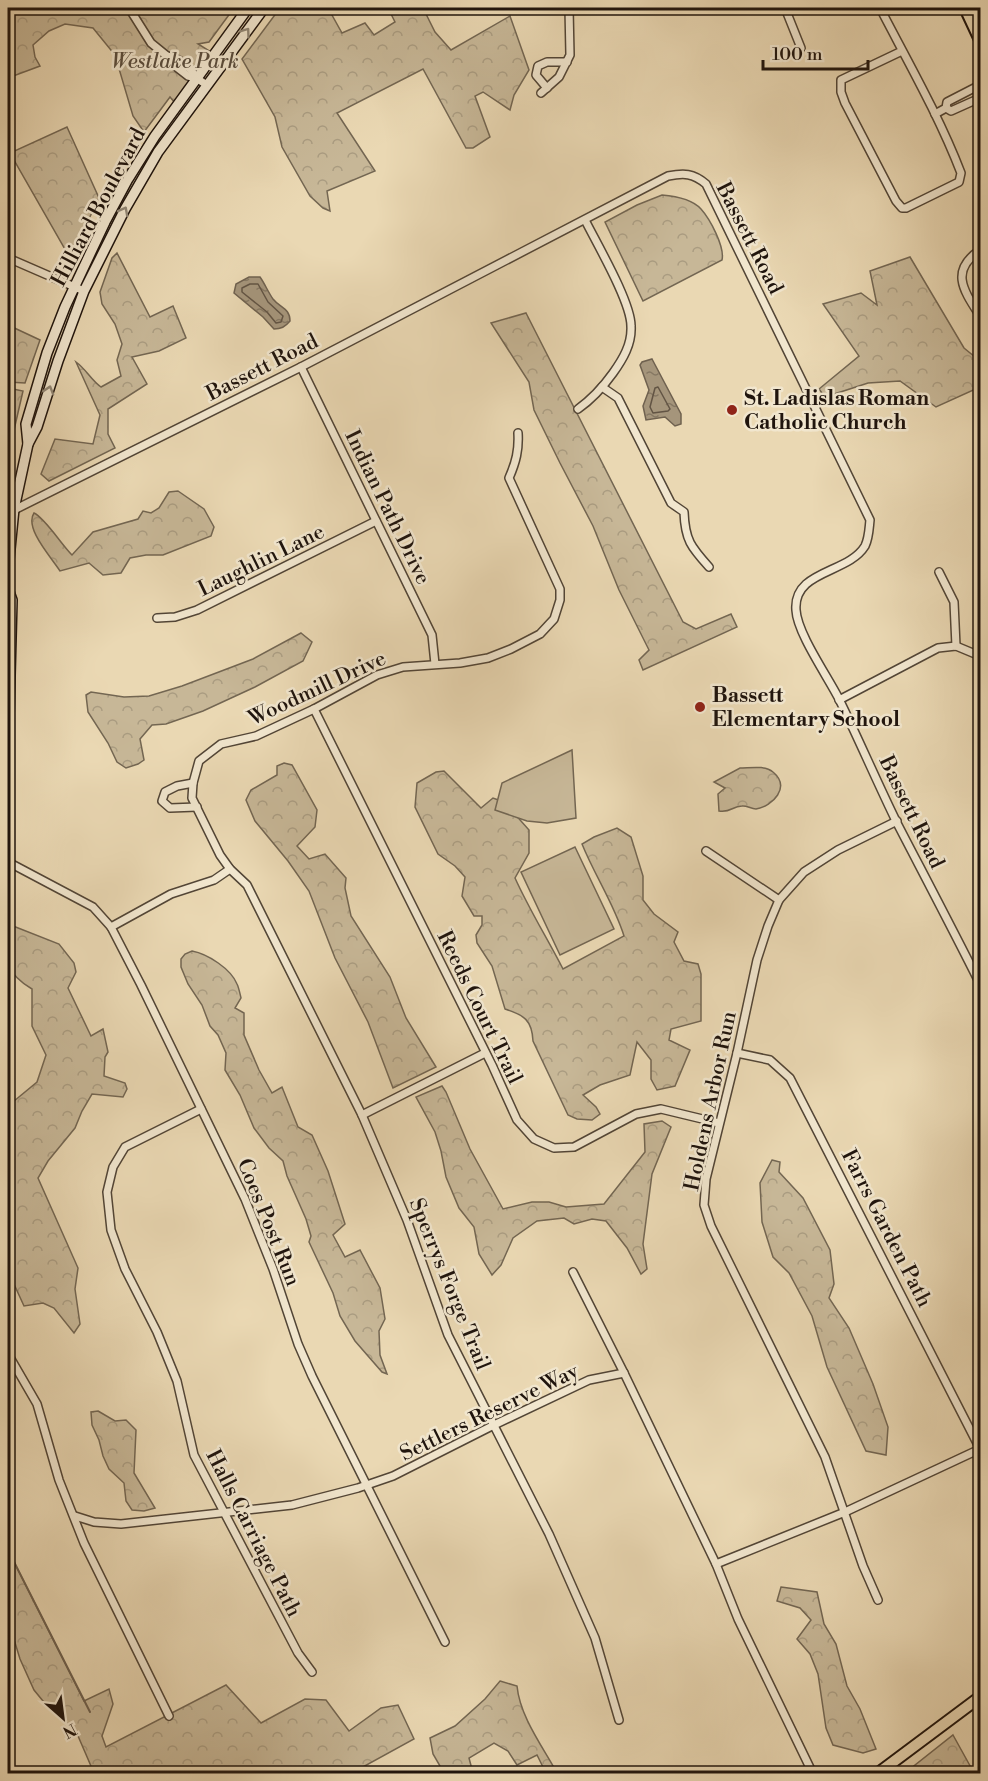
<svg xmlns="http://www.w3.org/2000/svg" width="988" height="1781" font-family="'Libre Bodoni',serif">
<defs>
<pattern id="forest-crowns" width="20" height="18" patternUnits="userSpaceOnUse" patternTransform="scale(1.5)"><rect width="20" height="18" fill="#c7b797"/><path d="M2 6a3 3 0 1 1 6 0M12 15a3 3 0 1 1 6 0" fill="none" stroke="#aa9c81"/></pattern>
<pattern id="water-ripples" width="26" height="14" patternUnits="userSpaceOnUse" patternTransform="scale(1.5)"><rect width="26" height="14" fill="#a5957b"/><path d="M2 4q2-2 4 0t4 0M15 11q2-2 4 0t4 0" fill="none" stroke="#867863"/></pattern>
</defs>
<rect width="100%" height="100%" fill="#ead8b3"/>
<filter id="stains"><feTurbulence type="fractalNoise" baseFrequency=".00333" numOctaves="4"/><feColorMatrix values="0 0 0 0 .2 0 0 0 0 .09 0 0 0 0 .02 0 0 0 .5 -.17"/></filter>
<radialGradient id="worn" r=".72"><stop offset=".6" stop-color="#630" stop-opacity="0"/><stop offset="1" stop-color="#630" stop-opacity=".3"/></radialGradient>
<g fill="url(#forest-crowns)" stroke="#736652" stroke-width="1.5">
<polygon points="8,8 234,8 209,42 198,44 211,52 175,103 170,97 144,132 133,116 115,55 93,28 65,24 49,31 33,45 35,57 40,66 8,78"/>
<polygon points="280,8 328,8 342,33 365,23 374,35 395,22 388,8 423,8 435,32 451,50 510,16 529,70 514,95 510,110 483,92 475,96 490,137 473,148 466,148 423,69 337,113 375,171 327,191 330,211 323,208 310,196 282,147 275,117 242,59"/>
<polygon points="67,127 99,198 70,258 10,153"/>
<path d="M662 195C674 196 692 199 701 209 710 219 725 247 722 260L643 301 605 222 637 205Z"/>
<path d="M117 253 150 317 173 306 186 338 159 351 132 357 147 384 108 409V434L115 448 49 481 41 474 55 439 93 444 100 415 76 362C86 369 91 380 101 387L121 376 117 360 122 344 115 324 102 304 100 292 112 258Z"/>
<polygon points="910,257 964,348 980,361 980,387 936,407 900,381 868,383 825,397 819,389 859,356 823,304 861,293 877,305 870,271"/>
<polygon points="526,313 683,622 696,629 731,614 737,627 643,670 639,660 649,650 619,590 593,526 560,463 534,410 529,382 491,323"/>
<polygon points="8,325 40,340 25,383 8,382"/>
<polygon points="13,389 23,391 8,456 8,414 13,400"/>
<path d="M178 491 204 509 214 527 211 536 163 555H146L130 558 121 573 103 575 89 563 60 571C51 557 24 528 34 513 45 518 61 544 72 555L93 532 138 519 143 511 151 513 159 508 169 492Z"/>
<polygon points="301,633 312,642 303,661 255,687 203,711 166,724 152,725 140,739 144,760 138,764 126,768 117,762 108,743 88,712 86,695 91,692 124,697 149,696 182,686 253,659"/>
<polygon points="284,763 292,765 317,810 315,827 297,846 309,859 325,854 346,878 345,888 351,916 390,977 406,1018 436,1067 393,1088 368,1022 335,958 309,891 288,861 255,821 246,800 251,790 277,775 277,766"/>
<path d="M740 768C750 768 765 765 773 772 791 787 773 806 756 809 751 809 746 805 742 806 732 806 731 813 719 811L718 794 725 788 714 782Z"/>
<path d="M444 771 481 808 493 798 504 802 529 830V853L515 878C529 909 547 938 563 969L624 936C614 904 595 876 582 844L594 837 617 828 631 837 643 876V900L654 914 678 932 674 942 684 961 698 964 701 974V1021L671 1029 669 1040 690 1050 675 1086 657 1090 651 1079V1060L637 1042 630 1075 600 1085 583 1095 596 1107 600 1114 592 1120 577 1119 568 1115 533 1041C532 1020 524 1015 505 1009L492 966 477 943 476 935 482 925V916H474L462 896 465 877 455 866 438 854 415 807 417 783 436 772Z"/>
<path d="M8 924 59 944 74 963 76 972 68 988 91 1036 103 1029 108 1052 105 1057 104 1076 125 1083 127 1089 123 1097 92 1094 82 1111 75 1128 48 1161 38 1178 78 1268 75 1289 80 1324 74 1333 54 1308 43 1303 24 1306 8 1271V1106L37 1082 46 1055 32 1026V989C1 971 7 956 8 924Z"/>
<path d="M192 951C208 954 231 969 237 984 239 988 240 994 241 998L235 1008 244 1013V1035L259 1070 272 1093 282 1087 298 1127 312 1135 328 1171 345 1224 333 1235 345 1257 360 1250 380 1288 385 1319 379 1331 380 1355 387 1374 382 1372 355 1341 340 1316 333 1293 309 1242 311 1236 306 1219 287 1176 283 1161 269 1148 254 1128 240 1095 225 1070 226 1053 218 1035 210 1026 202 1005 188 984 181 967V959L185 954Z"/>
<polygon points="442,1086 446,1092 470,1149 503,1209 532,1202 549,1202 566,1207 604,1204 645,1152 644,1124 662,1121 671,1127 652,1174 643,1244 647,1269 641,1274 627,1248 606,1221 592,1219 574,1224 564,1218 537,1221 513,1238 501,1265 492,1275 479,1254 474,1227 459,1208 446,1177 441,1151 435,1132 416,1097"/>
<polygon points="772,1160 780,1162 779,1172 803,1198 830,1250 834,1284 829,1298 849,1328 873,1384 888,1427 886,1455 866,1451 827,1367 812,1316 789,1273 773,1257 762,1222 760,1183"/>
<polygon points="98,1411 115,1421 126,1420 136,1430 134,1473 155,1508 144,1511 132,1510 126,1501 124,1483 109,1469 103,1456 99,1440 92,1425 91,1412"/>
<polygon points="8,1550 84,1701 109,1689 113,1704 102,1736 106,1747 226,1685 261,1723 305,1699 326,1700 349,1731 381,1708 398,1705 414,1739 352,1773 94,1773 75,1729 52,1712 34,1690 20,1659 8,1620"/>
<polygon points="781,1587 817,1592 824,1624 836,1644 847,1686 860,1709 876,1749 863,1753 833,1745 826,1728 818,1674 810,1654 797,1639 811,1620 800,1608 777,1601"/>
<path d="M500 1681 517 1686C520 1717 543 1747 557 1773H546L537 1755 517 1765 508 1751 494 1743 469 1758 473 1773H444L433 1754 430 1738 455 1726 485 1699Z"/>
<polygon points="953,1735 974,1773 905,1773"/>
</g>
<g fill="#c7b797" stroke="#736652" stroke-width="1.5">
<polygon points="572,750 576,818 547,823 527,821 495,810 502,783"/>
<polygon points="575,847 614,929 560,955 521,872"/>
</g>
<g fill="url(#water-ripples)" stroke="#6f614f" stroke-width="1.5">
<path d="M249 277H260C265 284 268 292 273 299 280 308 290 308 290 321 285 327 281 329 274 329L263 317 234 293 236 284Z"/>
<polygon points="652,359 681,414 681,424 675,426 665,417 646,420 643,406 649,390 640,365 642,362"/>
</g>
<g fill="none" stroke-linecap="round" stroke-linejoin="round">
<g stroke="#625444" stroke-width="1.5">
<polygon points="250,284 258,284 268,302 283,316 281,322 276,323 267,312 242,292 242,288"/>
<polygon points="658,387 670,409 668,411 653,413 650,407 655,388"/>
</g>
<polyline stroke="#6f614f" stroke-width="2" points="8,1550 90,1712"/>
<g stroke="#524536" stroke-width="10">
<g id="minor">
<polyline points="129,8 151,43 167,56 170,62 188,76 196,78 207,85"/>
<polyline points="785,8 801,48"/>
<path d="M880 8C908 62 939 116 961 173L959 182 906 208H902L896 201 845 103 841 92V80L902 51"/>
<path d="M167 56C179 58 191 67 196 78"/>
<polyline points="547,88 536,75 538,66 547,62 567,62"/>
<polyline points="541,93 559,77 570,55 569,8"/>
<polyline points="946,108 951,111 980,98"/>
<polyline points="935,114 946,108 947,102 980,85"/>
<path d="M980 250C949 271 964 291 980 316"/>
<polyline points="8,258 84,291"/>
<polyline points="301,367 432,635 435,664"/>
<path d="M602 387 618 398 671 503 684 512C685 540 691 547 709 567"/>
<path d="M578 409C592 399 603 387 613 373 623 359 632 344 631 326 631 302 597 244 585 220"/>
<path d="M518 433C519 450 516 462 509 478L560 589V600L554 619 540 634 511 649 488 658 460 663 403 667 377 675 314 709 256 736 221 744 199 761 193 783 192 798 220 855 230 869 247 885 362 1115 407 1220 448 1335 549 1534 595 1638 619 1720"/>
<path d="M8 513 301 367 668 176C684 173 693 173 706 184L870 520C869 529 869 538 865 546 848 574 793 570 796 610 797 633 828 677 839 699 859 740 877 782 897 823 925 877 953 930 980 984"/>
<polyline points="939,572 954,602 956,646"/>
<polyline points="157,618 175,617 197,610 376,521"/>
<polyline points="839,700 938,648 956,646 980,656"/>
<polyline points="314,709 492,1065 517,1120 534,1139 554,1148 574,1147 636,1114 661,1109 719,1123"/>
<polyline points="193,783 177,786 165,792 162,801 170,808 197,807"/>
<polyline points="706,851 779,900"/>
<polyline points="8,862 93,907 111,927 141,985 245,1199 273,1269 298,1344 312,1376 445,1642"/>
<polyline points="111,927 171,894 214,880 230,869"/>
<polyline points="737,1053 770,1060 790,1078 980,1449"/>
<polyline points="201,1109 125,1147 113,1167 107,1192 111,1230 125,1269 157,1332 177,1381 194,1455 298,1653 312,1672"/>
<polyline points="362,1115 485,1053"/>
<polyline points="573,1272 624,1373 716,1564 738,1619 813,1774"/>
<polyline points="8,1354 37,1404 59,1480 84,1543 169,1716"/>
<polyline points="75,1516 94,1522 121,1524 292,1505 358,1488 393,1476 494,1425 589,1380 624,1373"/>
<polyline points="716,1564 845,1512 980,1449"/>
<polyline points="878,1600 863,1566 825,1457 711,1226 704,1205 706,1179 737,1053 757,960 768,926 779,900 804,872 838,850 897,821"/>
</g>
</g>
<g stroke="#1f140d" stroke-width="12">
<g id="secondary">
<polyline points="28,444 37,427 58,361 84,291 125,209 158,152 264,8"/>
<polyline points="8,569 14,509 28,444 26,424 47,353 65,307 105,222 128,179 155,136 248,8"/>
<polyline points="8,589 12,600 8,750"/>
</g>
</g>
<g stroke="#1f140d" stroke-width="14">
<g id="primary">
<polyline points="965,8 980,40"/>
<polyline points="978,8 980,13"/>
<polyline points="877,1774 980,1697"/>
</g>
</g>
<use href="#minor" stroke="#f1e6ce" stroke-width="7"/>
<use href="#secondary" stroke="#f1e6ce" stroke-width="9"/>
<use href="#primary" stroke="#ead8b3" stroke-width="10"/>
</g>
<defs><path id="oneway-chevron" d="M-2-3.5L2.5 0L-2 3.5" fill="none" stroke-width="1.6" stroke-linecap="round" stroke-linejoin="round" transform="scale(1.5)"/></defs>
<g stroke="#928877">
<use href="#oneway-chevron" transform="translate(246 32) rotate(-54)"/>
<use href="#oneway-chevron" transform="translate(124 211) rotate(-62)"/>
<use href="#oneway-chevron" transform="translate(49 390) rotate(-73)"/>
</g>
<g fill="#8f2418" stroke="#f1e6ce" stroke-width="2">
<circle cx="732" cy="410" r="6"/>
<circle cx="700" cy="707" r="6"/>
</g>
<g text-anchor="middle" stroke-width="5" stroke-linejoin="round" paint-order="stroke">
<g font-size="21" font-style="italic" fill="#5a4d3d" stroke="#f1e6ce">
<text x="175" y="68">Westlake Park</text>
</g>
<g font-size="21" fill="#1f140d" stroke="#f1e6ce">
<text transform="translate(98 207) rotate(-62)" y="7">Hilliard Boulevard</text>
<text transform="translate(750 238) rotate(63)" y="7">Bassett Road</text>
<text transform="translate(262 367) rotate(-27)" y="7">Bassett Road</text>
<text transform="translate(388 507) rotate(64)" y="7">Indian Path Drive</text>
<text transform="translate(261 560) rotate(-26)" y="7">Laughlin Lane</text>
<text transform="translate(317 688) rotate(-25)" y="7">Woodmill Drive</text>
<text transform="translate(912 812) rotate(64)" y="7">Bassett Road</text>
<text transform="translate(480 1007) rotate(64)" y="7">Reeds Court Trail</text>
<text transform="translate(710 1101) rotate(-78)" y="7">Holdens Arbor Run</text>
<text transform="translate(269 1222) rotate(68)" y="7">Coes Post Run</text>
<text transform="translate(887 1228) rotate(63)" y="7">Farrs Garden Path</text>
<text transform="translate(450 1284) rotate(68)" y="7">Sperrys Forge Trail</text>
<text transform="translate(489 1412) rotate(-26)" y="7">Settlers Reserve Way</text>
<text transform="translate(254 1533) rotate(63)" y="7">Halls Carriage Path</text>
</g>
<g font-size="21" font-weight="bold" fill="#1f140d" stroke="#f1e6ce" text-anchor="start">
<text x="744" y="405">St. Ladislas Roman<tspan x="744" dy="24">Catholic Church</tspan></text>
<text x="712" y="702">Bassett<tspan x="712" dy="24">Elementary School</tspan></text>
</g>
</g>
<rect width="988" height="1781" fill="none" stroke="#ead8b3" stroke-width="30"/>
<rect x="9" y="9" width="970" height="1763" fill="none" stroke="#1f140d" stroke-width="3"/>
<rect x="15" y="15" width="958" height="1751" fill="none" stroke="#1f140d" stroke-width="1.5"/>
<g transform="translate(63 1718) rotate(152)" stroke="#f1e6ce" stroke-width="4.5" paint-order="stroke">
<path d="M0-4.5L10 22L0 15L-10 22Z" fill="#1f140d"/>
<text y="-9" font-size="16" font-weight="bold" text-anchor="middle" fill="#1f140d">N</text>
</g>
<path d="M763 60v9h105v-9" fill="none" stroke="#1f140d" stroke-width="3"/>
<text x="772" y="60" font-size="18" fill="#1f140d" stroke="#f1e6ce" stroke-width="4.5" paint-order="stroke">100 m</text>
<rect width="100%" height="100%" filter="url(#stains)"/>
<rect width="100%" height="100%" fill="url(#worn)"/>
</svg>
